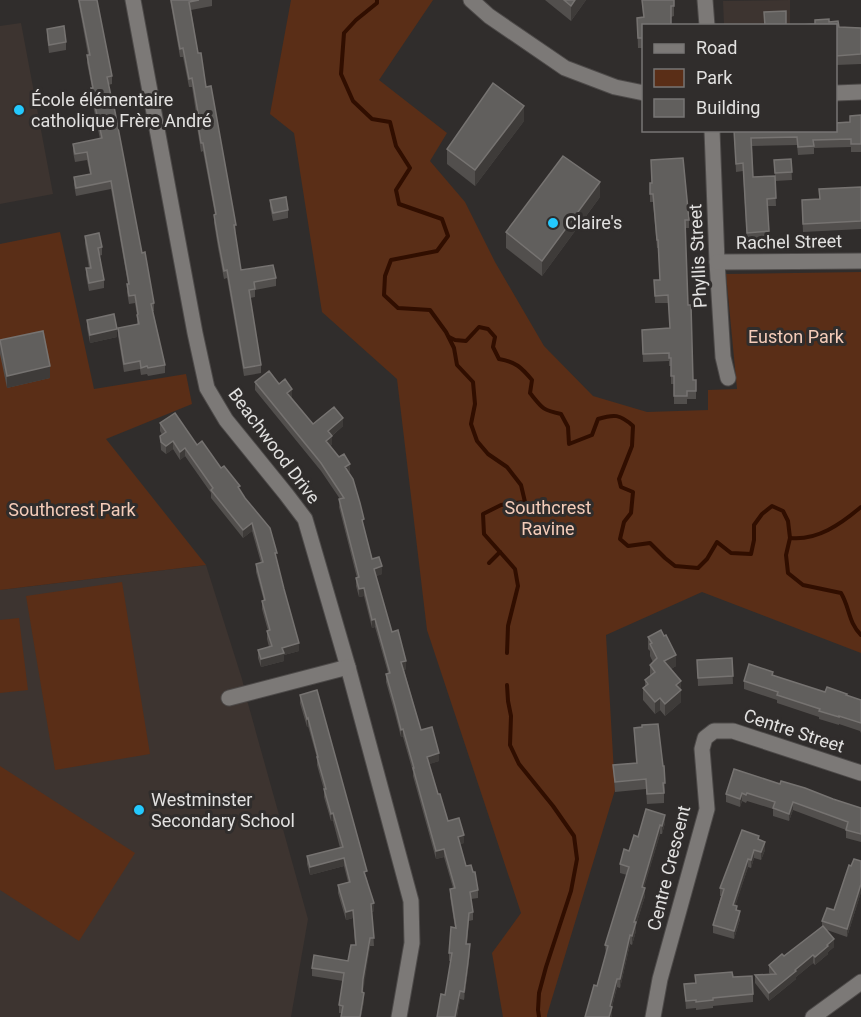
<svg xmlns="http://www.w3.org/2000/svg" width="861" height="1017" font-family="Roboto,sans-serif">
<rect width="100%" height="100%" fill="#302d2c"/>
<g fill="#3d3430">
<polygon points="790,0 790,25 724,25 723,1"/>
<polygon points="21,23 53,194 0,204 0,26"/>
<polygon points="206,565 242,679 247,700 308,919 291,1017 0,1017 0,590"/>
</g>
<g fill="#5a2e17">
<polygon points="291,0 433,0 379,80 447,133 430,161 465,202 495,262 544,346 593,396 647,412 708,410 708,390 737,389 726,274 861,272 861,653 702,592 606,635 615,790 547,1015 547,1017 503,1017 492,953 521,913 427,630 397,379 322,312 294,133 270,114"/>
<polygon points="60,232 94,389 186,374 192,404 106,439 206,565 0,590 0,244"/>
<polygon points="122,582 150,754 55,770 26,596"/>
<polygon points="19,618 28,690 0,693 0,620"/>
<polygon points="0,766 135,853 79,941 0,890"/>
</g>
<g fill="none" stroke-linecap="round" stroke-linejoin="round">
<g stroke="#300e00" stroke-width="4">
<polyline points="377,0 377,3 356,20 344,33 341,74 353,101 372,119 390,122 396,146 410,168 396,190 399,204 442,219 448,236 437,251 391,260 385,276 384,295 398,308 430,310 446,332 454,348 457,365 473,382 475,404 471,424 477,441 488,454 507,467 521,485 525,502 501,505 483,514 484,534 515,569 518,586 508,626 507,653"/>
<path d="M449 337 455 340 466 341 479 327 488 329 495 337 493 347 499 359C516 362 521 367 532 380L530 393C542 408 542 410 561 414L568 427 569 444 592 435 598 419C614 414 620 414 633 426L632 446 619 479 621 487 633 492 631 513 624 522 620 539 628 546 650 543 665 558 675 566 698 568 707 559 717 542 731 553 751 554 754 540V525L762 514 772 506 783 511 788 521 790 538 786 555 788 573 803 585 841 593C850 608 848 622 861 635"/>
<path d="M790 538C817 541 841 524 861 507"/>
<polyline points="489,563 500,552"/>
<polyline points="507,685 508,701 511,716 510,745 519,764 553,806 574,836 577,859 571,891 546,967 539,993 538,1010 539,1017"/>
</g>
<g stroke="#4d4a49" stroke-width="17">
<g id="minor">
<polyline points="133,0 195,333 207,388 226,420 286,494 305,519 348,667 411,901 412,943 399,1017"/>
<polyline points="471,0 489,16 565,68 615,87 644,93"/>
<polyline points="705,0 707,26"/>
<polyline points="836,93 861,92"/>
<polyline points="712,130 717,262 723,357 728,378"/>
<polyline points="717,262 861,261"/>
<polyline points="229,698 348,667"/>
<polyline points="653,1017 660,979 707,809 702,749 705,738 714,731 733,731 861,773"/>
<polyline points="813,1017 861,982"/>
</g>
</g>
<use href="#minor" stroke="#7c7977" stroke-width="15"/>
</g>
<g fill="#524f4d">
<polygon points="78,0 97,0 112,76 112,84 108,85 142,253 154,303 154,311 153,311 165,365 165,373 148,376 147,374 141,375 140,369 124,372 118,336 118,328 137,324 137,315 135,303 129,304 127,292 128,284 111,189 76,196 74,185 74,177 90,174 87,160 75,162 73,152 73,144 100,139 91,96 92,88 87,63 87,55 88,55"/>
<polygon points="170,0 212,0 212,6 191,10 198,53 236,233 235,233 241,270 276,278 276,286 255,290 255,297 250,298 261,365 261,373 244,376 227,278 224,279 218,248 214,223 214,215 215,215 203,151 201,152 197,127 197,119 192,87 189,87 183,57 180,57"/>
<polygon points="545,0 586,0 571,21"/>
<polygon points="642,0 674,0 674,16 644,26 644,48 638,48 637,18 643,17"/>
<polygon points="829,22 839,27 861,28 861,64 836,65 836,26 815,24"/>
<polygon points="47,29 66,42 66,50 49,53 47,37"/>
<polygon points="861,115 861,152 851,152 851,147 814,148 814,154 798,155 797,145 752,146 753,177 775,176 774,160 791,159 792,180 775,181 776,206 768,206 769,239 747,241 743,171 736,172 734,130 850,122"/>
<polygon points="524,121 475,186 447,164 447,149"/>
<polygon points="650,183 652,183 689,220 689,228 685,228 688,305 693,380 696,380 696,399 687,399 687,404 674,404 674,384 671,384 671,366 669,366 669,361 643,362 642,338 670,328 668,303 655,303 654,280 660,280 658,248 657,248 653,202 650,202"/>
<polygon points="861,187 861,229 803,232 802,208 819,199 819,189"/>
<polygon points="600,197 542,276 506,248 506,232"/>
<polygon points="270,200 288,210 288,218 273,221 270,207"/>
<polygon points="85,236 102,247 102,255 99,256 104,280 104,288 89,291 86,276 86,268 89,268 85,244"/>
<polygon points="87,320 117,337 90,343 87,328"/>
<polygon points="0,340 50,378 7,388 0,354"/>
<polygon points="255,382 279,384 292,397 291,397 313,424 343,426 332,436 332,444 330,446 350,471 348,473 364,527 372,559 382,574 376,576 392,632 406,669 404,670 421,730 439,761 429,764 438,794 448,821 464,843 460,844 466,866 478,890 478,898 471,899 473,912 473,920 469,921 467,944 470,952 468,970 464,1000 460,999 457,1017 437,1017 445,995 451,961 449,961 449,953 455,928 450,897 450,889 453,888 444,857 436,859 413,776 413,772 403,737 401,737 395,714 386,682 386,674 388,673 375,627 372,628 364,596 359,597 356,586 356,578 357,578 339,507 340,499 321,471 255,390"/>
<polygon points="160,423 197,445 221,468 240,490 277,560 299,651 284,655 284,661 261,667 258,658 258,650 269,647 267,639 267,631 268,631 262,609 262,601 264,601 256,572 256,564 261,563 252,531 243,538 211,498 211,493 185,456 180,460 173,449 166,454 161,450 160,436 162,435 160,431"/>
<polygon points="648,637 676,666 671,669 681,681 681,702 665,716 660,710 655,714 643,700 643,688 645,686 645,680 650,676 650,665 653,662 650,656 650,651 648,649"/>
<polygon points="732,658 733,684 698,686 697,660"/>
<polygon points="773,676 825,692 847,696 861,700 861,733 860,731 839,724 839,725 819,719 819,717 777,703 777,700 744,689 744,681"/>
<polygon points="300,695 367,879 374,911 372,912 374,946 370,946 363,987 362,993 364,1001 361,1017 341,1017 342,1013 339,1013 339,1005 343,981 312,976 312,968 348,961 355,945 353,918 346,920 338,893 338,885 348,882 344,866 310,875 307,864 307,856 340,848 333,821 331,821 324,797 324,790 317,765 317,758 308,726 307,727 300,703"/>
<polygon points="634,728 663,766 664,766 665,793 664,793 664,803 647,804 646,789 615,792 613,765 636,763"/>
<polygon points="780,784 861,808 861,842 846,838 846,830 793,810 789,821 773,816 773,809 747,801 746,803 742,801 740,807 726,802 726,794"/>
<polygon points="665,823 662,834 660,834 644,887 645,896 636,925 636,931 632,945 630,944 620,988 617,987 612,1007 612,1017 585,1017 597,986 606,954 605,945 627,875 620,873 620,864 638,837"/>
<polygon points="759,840 765,850 761,860 754,858 751,868 748,867 735,906 740,919 734,939 713,933 713,925 721,896 720,896 720,888"/>
<polygon points="861,861 861,892 847,937 827,930 834,947 828,952 828,954 815,965 813,963 796,977 796,979 769,1001 755,983 755,975 770,974 769,973 769,965 784,956 822,927 822,921 834,910 851,866"/>
<polygon points="695,975 733,977 753,994 753,1002 713,1006 713,1008 696,1010 696,1008 686,1009 684,984 695,983"/>
</g>
<g fill="#3e3b39">
<polygon points="575,0 586,0 571,21 571,6"/>
<polygon points="524,106 524,121 475,186 475,170"/>
<polygon points="600,182 600,197 542,276 542,261"/>
<rect x="234" y="225" width="2" height="8"/>
<polygon points="117,329 117,337 90,343 90,335"/>
<polygon points="50,366 50,378 7,388 7,376"/>
<polygon points="292,389 292,397 287,401 287,393"/>
<polygon points="343,418 343,426 328,439 328,431"/>
<polygon points="332,436 332,444 326,449 326,441"/>
<polygon points="173,441 173,449 166,454 166,446"/>
<polygon points="185,448 185,456 180,460 180,452"/>
<polygon points="350,464 350,471 345,475 345,467"/>
<polygon points="252,523 252,531 243,538 243,530"/>
<polygon points="382,566 382,574 374,577 374,569"/>
<polygon points="364,588 364,596 359,597 359,589"/>
<polygon points="375,619 375,627 372,628 372,620"/>
<polygon points="299,643 299,651 284,655 284,661 261,667 261,659 282,648"/>
<polygon points="676,655 676,666 664,673 664,661"/>
<polygon points="406,661 406,669 401,670 401,662"/>
<polygon points="681,681 681,702 665,716 665,704 676,685"/>
<polygon points="660,698 660,710 655,714 655,702"/>
<polygon points="308,718 308,726 307,727 307,719"/>
<polygon points="403,729 403,737 401,737 401,730"/>
<polygon points="439,753 439,761 427,765 427,757"/>
<polygon points="742,793 742,801 740,807 740,799"/>
<polygon points="793,802 793,810 789,821 789,814"/>
<polygon points="333,813 333,821 331,821 331,814"/>
<polygon points="665,815 665,823 662,834 662,826"/>
<polygon points="660,825 660,834 642,895 642,887"/>
<polygon points="464,835 464,843 458,845 458,837"/>
<polygon points="765,842 765,850 761,860 761,852"/>
<polygon points="444,849 444,857 436,859 436,851"/>
<polygon points="754,850 754,858 751,868 751,860"/>
<polygon points="344,858 344,866 310,875 310,867"/>
<polygon points="748,859 748,867 733,913 733,905"/>
<polygon points="861,884 861,892 847,937 847,929"/>
<polygon points="645,888 645,896 636,925 636,931 632,945 632,936 634,922"/>
<polygon points="374,903 374,911 371,912 371,904"/>
<polygon points="353,910 353,918 346,920 346,912"/>
<polygon points="740,911 740,919 734,939 734,931"/>
<polygon points="630,935 630,944 620,988 620,979"/>
<polygon points="370,938 370,946 362,1000 363,979"/>
<polygon points="834,939 834,947 828,952 828,954 815,965 815,957"/>
<polygon points="470,944 468,970 464,1000 464,992"/>
<polygon points="813,955 813,963 796,977 796,979 769,1001 769,993 795,970"/>
<polygon points="617,979 617,987 612,1007 612,1017 609,1017 610,1006"/>
<polygon points="460,991 460,999 457,1017 455,1017"/>
<polygon points="364,993 364,1001 361,1017 360,1017"/>
</g>
<g fill="#615f5d" stroke="#767371" stroke-width="1.5">
<polygon points="79,0 97,0 112,76 107,77 111,96 112,96 142,253 145,252 154,303 151,304 165,365 148,368 147,366 141,368 140,361 124,364 118,328 139,324 137,315 138,314 135,295 129,296 127,284 129,284 111,181 76,188 74,177 91,174 87,152 75,154 73,144 102,138 91,88 93,88 87,55 90,55"/>
<polygon points="171,0 199,0 189,2 198,53 201,53 206,87 211,86 236,225 234,225 241,270 273,265 276,278 254,282 255,289 249,290 261,365 244,368 227,270 224,271 218,239 214,215 216,214 203,143 201,143 197,119 199,118 192,78 189,79 183,48 180,49"/>
<polygon points="564,0 575,0 571,6"/>
<polygon points="642,0 674,0 674,6 671,6 671,26 644,26 644,38 638,38 637,18 644,17"/>
<polygon points="786,11 786,26 765,26 764,12"/>
<polygon points="829,19 829,22 838,21 839,27 861,28 861,54 836,56 836,26 787,26 815,24 815,20"/>
<polygon points="64,26 66,42 49,45 47,29"/>
<polygon points="493,83 524,106 475,170 447,149"/>
<polygon points="861,115 861,144 851,144 851,139 813,140 814,146 798,147 797,137 751,138 753,177 775,176 776,198 767,199 769,231 747,233 743,163 736,164 734,130 836,130 836,123 850,122 850,116"/>
<polygon points="563,156 600,182 542,261 506,232"/>
<polygon points="683,158 689,220 685,220 688,305 691,305 693,380 696,380 696,391 687,391 687,396 674,396 674,376 671,376 671,358 669,358 669,353 643,354 642,330 670,328 668,295 655,296 654,280 660,280 658,240 657,240 653,194 650,194 650,183 652,183 651,160"/>
<polygon points="791,159 792,172 775,173 774,160"/>
<polygon points="861,187 861,221 803,224 802,200 820,199 819,189"/>
<polygon points="286,197 288,210 273,213 270,200"/>
<polygon points="99,233 102,247 98,248 104,280 89,283 86,268 91,268 85,236"/>
<polygon points="114,314 117,329 90,335 87,320"/>
<polygon points="43,331 50,366 7,376 0,340"/>
<polygon points="269,371 279,384 285,379 292,389 287,393 313,424 334,407 343,418 328,431 332,436 326,441 339,457 344,454 350,464 345,467 353,479 360,503 364,519 362,520 372,559 379,557 382,566 374,569 392,632 398,630 406,661 401,662 421,730 432,727 439,753 427,757 438,794 440,794 448,821 459,818 464,835 458,837 466,866 471,865 473,872 475,872 478,890 470,892 473,912 469,913 466,944 470,944 468,962 464,992 460,991 455,1017 437,1017 441,994 445,995 452,953 449,953 451,927 456,928 450,889 455,888 444,849 436,851 413,768 414,768 403,729 401,730 395,706 386,674 390,673 375,619 372,620 364,588 359,589 356,578 359,577 339,499 344,498 321,463 255,382"/>
<polygon points="175,413 197,445 202,441 221,468 224,466 240,486 238,487 245,498 270,528 277,553 275,553 284,589 299,643 282,648 284,653 261,659 258,650 272,646 267,631 270,630 262,601 265,600 256,564 263,562 252,523 243,530 211,490 213,488 185,448 180,452 173,441 166,446 161,442 160,436 166,432 160,423"/>
<polygon points="661,630 664,636 666,635 676,655 664,661 681,681 676,685 681,690 665,704 660,698 655,702 643,688 648,684 645,680 655,672 650,665 657,658 650,644 652,643 648,637"/>
<polygon points="732,658 733,676 698,678 697,660"/>
<polygon points="749,664 773,672 772,675 825,692 827,687 847,694 846,695 861,700 861,723 839,716 839,717 819,711 820,709 777,695 778,692 744,681"/>
<polygon points="317,690 367,871 364,872 374,903 371,904 374,938 370,938 363,979 362,992 364,993 360,1017 341,1017 343,1006 339,1005 344,973 312,968 314,955 348,961 351,945 356,945 353,910 346,912 338,885 350,882 344,858 310,867 307,856 343,847 333,813 331,814 324,789 326,789 317,757 318,757 308,718 307,719 300,695"/>
<polygon points="658,724 663,766 664,766 665,783 663,783 664,793 647,794 646,779 615,782 613,765 637,763 634,728 642,727 642,725"/>
<polygon points="734,769 780,784 781,781 805,788 833,799 861,808 861,834 846,830 848,822 793,802 789,814 773,808 775,802 747,793 746,795 742,793 740,799 726,794"/>
<polygon points="646,809 665,815 662,826 660,825 642,887 645,888 634,922 636,922 632,936 630,935 620,979 617,979 610,1006 612,1007 609,1017 585,1017 594,985 597,986 608,946 605,945 629,867 620,864 624,849 629,851 634,835 638,837"/>
<polygon points="742,830 759,836 758,839 765,842 761,852 754,850 751,860 748,859 733,905 737,906 736,910 740,911 734,931 713,925 724,889 720,888"/>
<polygon points="854,859 861,861 861,884 847,929 822,921 827,908 834,910 849,865 851,866"/>
<polygon points="823,926 834,939 827,945 828,946 815,957 813,955 795,970 796,971 769,993 755,975 776,974 769,965 782,954 784,956"/>
<polygon points="732,972 733,977 752,976 753,994 713,998 713,1000 696,1002 696,1000 686,1001 684,984 696,983 695,975"/>
</g>
<g fill="#24c9fe" stroke="#302d2c" stroke-width="2">
<circle cx="19" cy="110" r="6"/>
<circle cx="553" cy="223" r="6"/>
<circle cx="139" cy="810" r="6"/>
</g>
<g text-anchor="middle" stroke-width="6" stroke-linejoin="round" paint-order="stroke">
<g font-size="18" fill="#e2e1e0" stroke="#302d2c" text-anchor="start">
<text x="31" y="106">École élémentaire<tspan x="31" dy="21">catholique Frère André</tspan></text>
<text x="565" y="229">Claire's</text>
<text x="151" y="806">Westminster<tspan x="151" dy="21">Secondary School</tspan></text>
</g>
<g font-size="18" fill="#e2e1e0" stroke="#302d2c">
<text transform="translate(789 242) rotate(-1)" y="6">Rachel Street</text>
<text transform="translate(698 256) rotate(-93)" y="6">Phyllis Street</text>
<text transform="translate(274 446) rotate(53)" y="6">Beachwood Drive</text>
<text transform="translate(794 731) rotate(18)" y="6">Centre Street</text>
<text transform="translate(669 868) rotate(-76)" y="6">Centre Crescent</text>
</g>
<g font-size="18" fill="#f4ccb9" stroke="#302d2c">
<text x="796" y="343">Euston Park</text>
<text x="548" y="514">Southcrest<tspan x="548" dy="21">Ravine</tspan></text>
<text x="72" y="516">Southcrest Park</text>
</g>
</g>
<rect x="642" y="24" width="195" height="108" fill="#302d2c" stroke="#777574" stroke-width="1.5"/>
<rect x="654" y="44" width="30" height="9" fill="#7c7977" stroke="#777574" stroke-width="1.5"/>
<text x="696" y="54" font-size="18" fill="#e2e1e0">Road</text>
<rect x="654" y="69" width="30" height="18" fill="#5a2e17" stroke="#777574" stroke-width="1.5"/>
<text x="696" y="84" font-size="18" fill="#e2e1e0">Park</text>
<rect x="654" y="99" width="30" height="18" fill="#615f5d" stroke="#777574" stroke-width="1.5"/>
<text x="696" y="114" font-size="18" fill="#e2e1e0">Building</text>
</svg>
